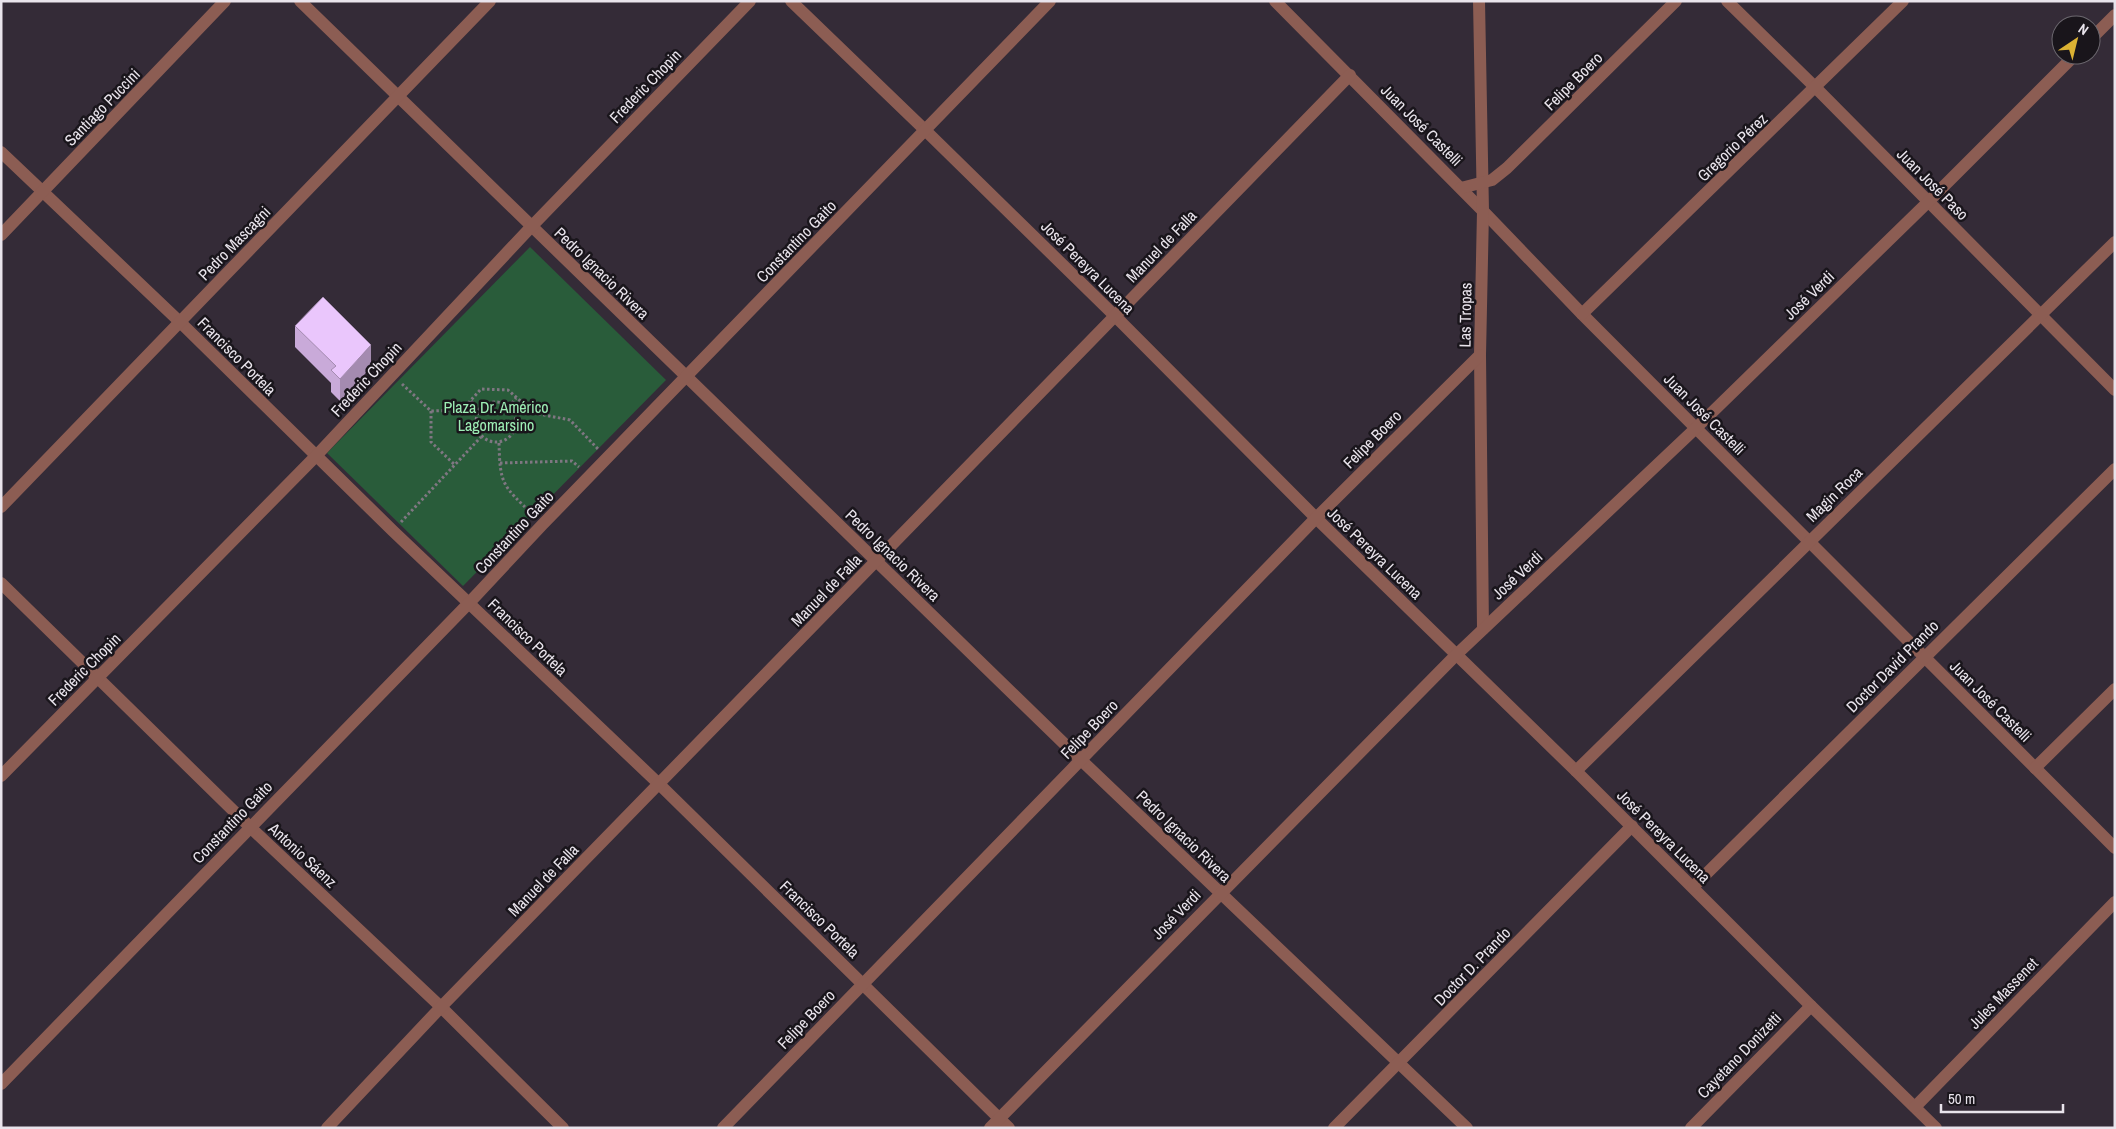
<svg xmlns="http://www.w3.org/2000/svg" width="2116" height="1129" font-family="'Archivo Narrow',sans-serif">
<rect width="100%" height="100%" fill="#342b37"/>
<polygon fill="#295c3a" points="530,247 666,380 463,586 327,453"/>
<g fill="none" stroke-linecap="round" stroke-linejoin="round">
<g stroke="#7f7782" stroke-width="3" stroke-dasharray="2.5 2.5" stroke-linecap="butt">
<polyline points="402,384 431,411 462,410 481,389 508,390 534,413 570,420 598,449"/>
<polyline points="471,401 480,410"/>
<circle cx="496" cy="422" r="20"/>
<polyline points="509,407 516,398"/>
<polyline points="431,411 431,442 455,465"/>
<path d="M499 443C500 486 503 485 533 515"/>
<polyline points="500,463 572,461 579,467"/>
<polyline points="401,522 481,437"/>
</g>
<g stroke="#8c5d53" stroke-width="12">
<polyline points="300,1 1081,760 1467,1128"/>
<polyline points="791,1 926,131 1115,316 1316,518 1576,771 1811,1006 1936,1128"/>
<polyline points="1275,1 1483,211 1582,314 2115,848"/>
<polyline points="1479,1 1483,211 1480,355 1483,629"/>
<polyline points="1727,1 1816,88 2115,390"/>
<polyline points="2091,39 2115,15"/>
<polyline points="1,152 181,323 393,531 659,784 1009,1128"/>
<polyline points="1461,188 1492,180 1507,168 1676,1"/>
<polyline points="1,235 225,1"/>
<polyline points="1582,314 1903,1"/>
<polyline points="1,507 490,1"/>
<polyline points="1,583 250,827 441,1007 563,1128"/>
<polyline points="2035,768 2115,689"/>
<polyline points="1576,771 2115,242"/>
<polyline points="1,776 316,456 531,227 750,1"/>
<polyline points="1693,887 2115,469"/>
<polyline points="1,1084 469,603 542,525 1050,1"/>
<polyline points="1915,1107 2115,902"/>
<polyline points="327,1128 441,1007 1350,75"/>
<polyline points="723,1128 1316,518 1480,355"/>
<polyline points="990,1128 1456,655 1696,428 1928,202 2075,55"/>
<polyline points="1334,1128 1632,826"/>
<polyline points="1691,1128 1811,1006"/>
</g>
</g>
<polygon fill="#c9aad9" points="295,326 371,367 340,401 331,392 331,383 295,347"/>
<polygon fill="#a48bb0" points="371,345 371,367 340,401 340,379"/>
<polygon fill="#eac6fc" stroke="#a48bb0" points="323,297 371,345 340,379 331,370 336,366 295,326"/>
<g text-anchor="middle" stroke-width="5" stroke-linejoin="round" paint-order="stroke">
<g font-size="16" fill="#e9e4ec" stroke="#19151b">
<text transform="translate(1573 81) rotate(-45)" y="6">Felipe Boero</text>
<text transform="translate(645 86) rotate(-46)" y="6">Frederic Chopin</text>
<text transform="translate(102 107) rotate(-46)" y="6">Santiago Puccini</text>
<text transform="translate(1422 125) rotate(45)" y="6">Juan José Castelli</text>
<text transform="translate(1732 147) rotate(-44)" y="6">Gregorio Pérez</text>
<text transform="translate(1933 184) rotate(45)" y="6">Juan José Paso</text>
<text transform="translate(796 241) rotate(-46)" y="6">Constantino Gaito</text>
<text transform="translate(234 243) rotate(-46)" y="6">Pedro Mascagni</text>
<text transform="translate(1161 246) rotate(-46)" y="6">Manuel de Falla</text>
<text transform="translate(1088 267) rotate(45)" y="6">José Pereyra Lucena</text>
<text transform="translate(602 273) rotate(44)" y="6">Pedro Ignacio Rivera</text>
<text transform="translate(1809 295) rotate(-44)" y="6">José Verdi</text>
<text transform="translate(1465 315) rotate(-89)" y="6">Las Tropas</text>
<text transform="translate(237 356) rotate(45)" y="6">Francisco Portela</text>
<text transform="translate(366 379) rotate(-47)" y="6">Frederic Chopin</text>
<text transform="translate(1705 414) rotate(45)" y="6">Juan José Castelli</text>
<text transform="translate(1372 439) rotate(-45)" y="6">Felipe Boero</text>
<text transform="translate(1834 494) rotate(-44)" y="6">Magin Roca</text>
<text transform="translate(514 532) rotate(-47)" y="6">Constantino Gaito</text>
<text transform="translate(1375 553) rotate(44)" y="6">José Pereyra Lucena</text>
<text transform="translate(893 555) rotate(44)" y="6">Pedro Ignacio Rivera</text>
<text transform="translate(1517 575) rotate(-43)" y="6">José Verdi</text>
<text transform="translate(826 590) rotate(-46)" y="6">Manuel de Falla</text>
<text transform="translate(528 637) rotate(44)" y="6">Francisco Portela</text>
<text transform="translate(1892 666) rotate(-45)" y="6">Doctor David Prando</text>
<text transform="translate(84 669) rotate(-45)" y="6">Frederic Chopin</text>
<text transform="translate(1991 701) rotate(45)" y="6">Juan José Castelli</text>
<text transform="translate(1089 729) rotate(-46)" y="6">Felipe Boero</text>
<text transform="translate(232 822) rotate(-46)" y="6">Constantino Gaito</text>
<text transform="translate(1184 836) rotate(44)" y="6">Pedro Ignacio Rivera</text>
<text transform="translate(1664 836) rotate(45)" y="6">José Pereyra Lucena</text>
<text transform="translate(303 855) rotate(43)" y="6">Antonio Sáenz</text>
<text transform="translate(543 880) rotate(-46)" y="6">Manuel de Falla</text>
<text transform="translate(1176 914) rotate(-46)" y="6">José Verdi</text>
<text transform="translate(820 919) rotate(44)" y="6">Francisco Portela</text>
<text transform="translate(1472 966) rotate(-46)" y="6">Doctor D. Prando</text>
<text transform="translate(2003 993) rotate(-46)" y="6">Jules Massenet</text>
<text transform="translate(806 1019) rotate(-46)" y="6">Felipe Boero</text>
<text transform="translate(1739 1055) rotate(-46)" y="6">Cayetano Donizetti</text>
</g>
<g font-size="16" fill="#9deeb5" stroke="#19151b">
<text x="496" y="413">Plaza Dr. Américo<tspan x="496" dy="18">Lagomarsino</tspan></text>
</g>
</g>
<rect width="2116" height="1129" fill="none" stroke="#e9e4ec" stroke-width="5"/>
<g transform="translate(2076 40) rotate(35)"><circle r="24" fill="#19151b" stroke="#6c686f"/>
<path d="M0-4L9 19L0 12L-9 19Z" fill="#dcb233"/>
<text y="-8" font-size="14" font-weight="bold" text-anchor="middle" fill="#e9e4ec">N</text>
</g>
<path d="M1941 1104v8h122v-8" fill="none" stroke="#e9e4ec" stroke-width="2.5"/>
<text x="1948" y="1104" font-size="15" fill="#e9e4ec" stroke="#19151b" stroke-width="4" paint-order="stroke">50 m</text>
</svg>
